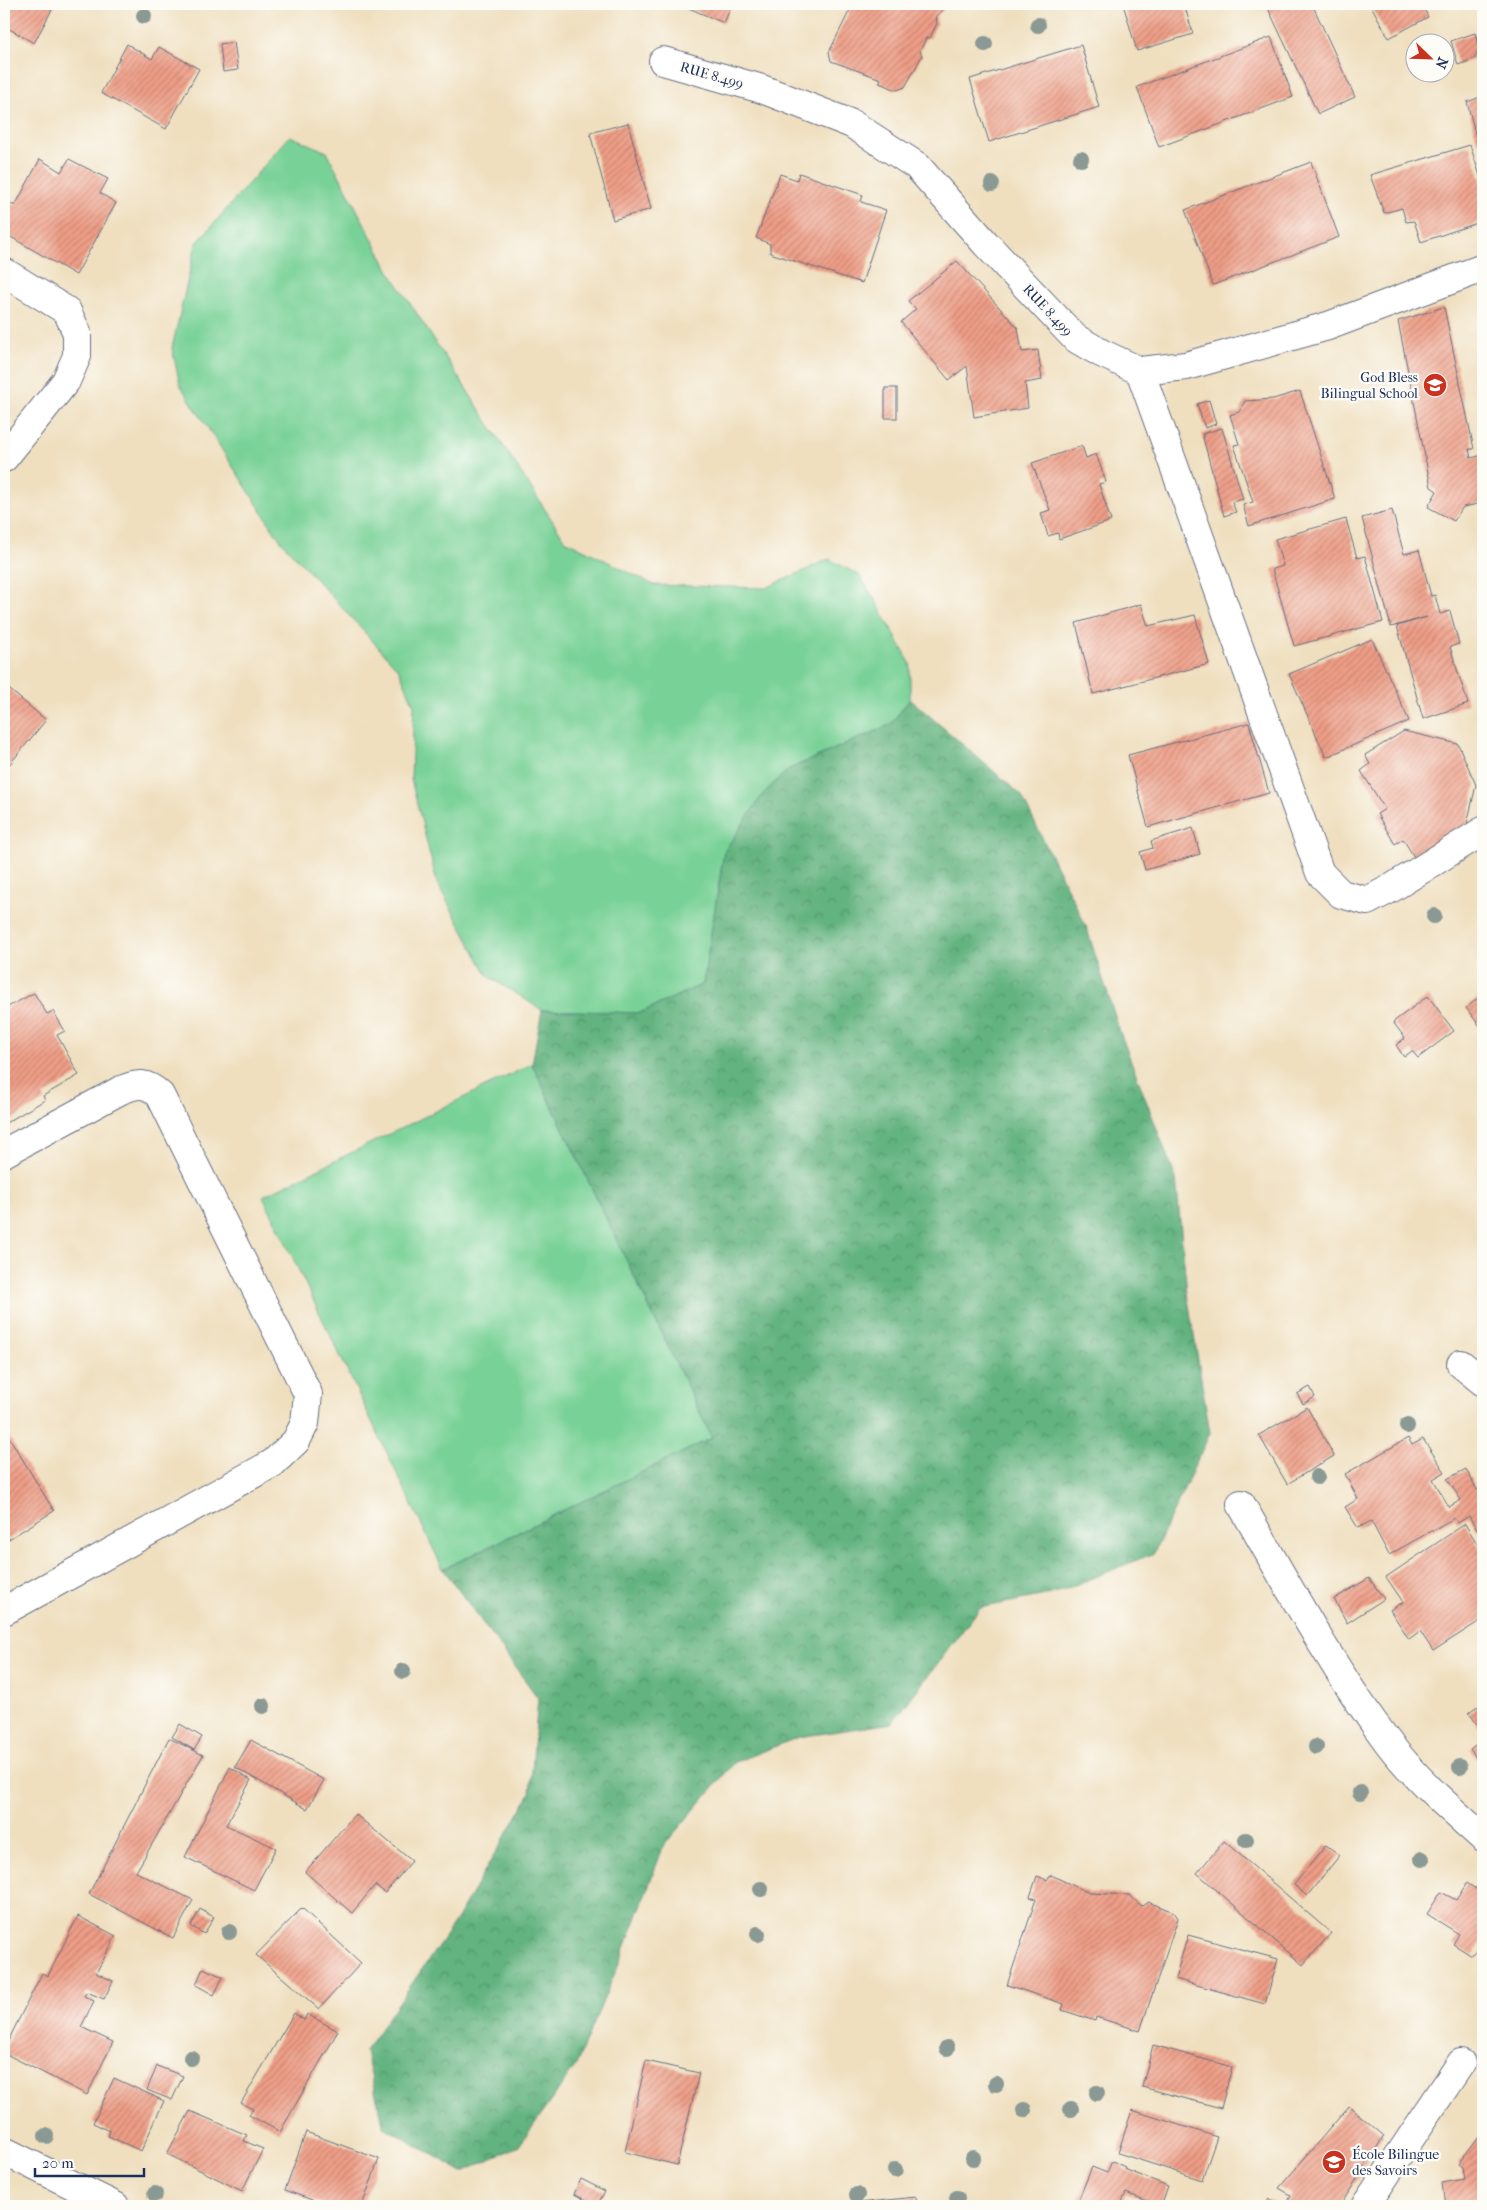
<svg xmlns="http://www.w3.org/2000/svg" width="1487" height="2210" font-family="'IM FELL French Canon',serif">
<defs>
<pattern id="forest-crowns" width="20" height="18" patternUnits="userSpaceOnUse" patternTransform="scale(1.25)"><rect width="20" height="18" fill="#62b37f"/><path d="M2 6a3 3 0 1 1 6 0M12 15a3 3 0 1 1 6 0" fill="none" stroke="#50926b"/></pattern>
<pattern id="building-hatch" width="6" height="6" patternUnits="userSpaceOnUse" patternTransform="scale(1.25)"><rect width="6" height="6" fill="#ef9e86"/><path d="M-1 1l2-2M0 6l6-6M5 7l2-2" fill="none" stroke="#c18171"/></pattern>
</defs>
<rect width="100%" height="100%" fill="#fdfcf7"/>
<filter id="ink" filterUnits="userSpaceOnUse"><feTurbulence type="fractalNoise" baseFrequency=".02" numOctaves="2"/><feDisplacementMap in="SourceGraphic" scale="10" xChannelSelector="R" yChannelSelector="G"/><feConvolveMatrix kernelMatrix="1 2 1 2 8 2 1 2 1" color-interpolation-filters="sRGB"/></filter>
<filter id="wash" filterUnits="userSpaceOnUse"><feTurbulence type="fractalNoise" baseFrequency=".0096" numOctaves="4" result="noise"/><feDisplacementMap in="SourceGraphic" scale="20" xChannelSelector="R" yChannelSelector="G"/><feGaussianBlur stdDeviation="1.12" result="paint"/><feColorMatrix in="noise" values="0 0 0 0 0 0 0 0 0 0 0 0 0 0 0 0 0 1.4 0 .05"/><feComposite in="paint" operator="in"/></filter>
<g filter="url(#wash)">
<rect width="100%" height="100%" fill="#efdfbf"/>
<g fill="#78d196" stroke="#4a807a">
<polygon points="290,136 327,152 389,271 565,540 654,585 766,588 829,559 859,575 877,603 910,663 910,699 890,725 789,769 724,852 703,984 640,1013 542,1010 488,976 437,883 411,779 414,705 399,670 281,541 180,385 172,348 196,244"/>
<polygon points="532,1064 712,1438 443,1569 263,1196"/>
</g>
<polygon fill="url(#forest-crowns)" stroke="#3e716e" points="910,699 1021,795 1086,926 1120,1032 1176,1179 1187,1293 1210,1433 1154,1553 1056,1593 980,1608 892,1723 799,1737 735,1762 664,1845 622,1956 576,2065 519,2146 463,2172 384,2127 365,2051 455,1922 530,1794 538,1698 443,1569 712,1438 532,1064 542,1010 640,1013 703,984 724,852 763,794 789,769 890,725"/>
<g id="blocks">
<g fill="url(#building-hatch)">
<polygon points="4,4 55,4 34,43 4,26"/>
<polygon points="679,4 732,4 724,23"/>
<polygon points="853,4 946,4 942,11 936,16 937,23 930,38 926,38 920,51 922,56 905,87 897,90 879,83 881,79 831,61 829,52"/>
<polygon points="1123,4 1184,4 1193,34 1137,51"/>
<polygon points="1266,4 1312,4 1355,97 1318,114"/>
<polygon points="1370,4 1422,4 1428,17 1389,38"/>
<polygon points="1475,33 1479,49 1474,59 1458,65 1451,41"/>
<polygon points="1271,37 1293,97 1159,147 1137,87"/>
<polygon points="234,42 238,70 223,72 220,44"/>
<polygon points="127,44 152,59 159,47 199,69 166,129 101,93"/>
<polygon points="1081,45 1099,107 989,142 970,79"/>
<polygon points="1483,96 1483,139 1477,141 1467,102"/>
<polygon points="628,123 651,209 613,220 590,133"/>
<polygon points="1470,145 1483,185 1483,221 1421,242 1414,221 1406,222 1402,208 1384,213 1370,175"/>
<polygon points="40,159 61,172 69,159 108,179 100,193 116,203 76,275 4,233 4,200 15,206"/>
<polygon points="1311,162 1339,237 1213,285 1185,210"/>
<polygon points="799,173 863,195 861,202 886,210 862,283 770,253 770,244 756,238 780,174 797,180"/>
<polygon points="957,261 1018,328 1022,352 1038,350 1042,380 1025,383 1028,408 974,417 967,366 949,380 901,322 916,309 908,301"/>
<polygon points="1444,307 1474,449 1469,449 1471,458 1483,455 1483,503 1463,507 1454,521 1428,507 1437,491 1431,487 1398,321"/>
<rect x="885" y="388" width="12" height="30"/>
<polygon points="1300,391 1335,499 1249,526 1243,505 1253,502 1234,445 1239,444 1230,415 1239,412 1245,401 1273,399"/>
<polygon points="1209,400 1216,424 1205,428 1197,404"/>
<polygon points="1222,428 1243,499 1232,502 1236,512 1224,516 1202,434"/>
<polygon points="1082,446 1086,458 1096,454 1106,482 1099,484 1111,521 1059,539 1058,533 1048,536 1041,513 1050,510 1032,463"/>
<polygon points="1392,510 1404,554 1419,550 1431,596 1435,595 1440,614 1450,611 1459,644 1450,647 1468,704 1423,719 1397,626 1427,617 1391,627 1362,518"/>
<polygon points="1346,519 1357,558 1365,556 1383,622 1294,646 1272,569 1283,566 1275,539"/>
<polygon points="1141,604 1148,626 1195,615 1209,664 1093,694 1076,623"/>
<polygon points="1372,639 1409,721 1326,757 1289,674"/>
<polygon points="4,685 46,720 4,771"/>
<polygon points="1249,723 1269,793 1148,827 1128,755"/>
<polygon points="1404,731 1458,744 1476,785 1466,829 1458,830 1414,857 1403,839 1395,844 1377,814 1385,809 1361,771 1370,764 1365,755"/>
<polygon points="1193,828 1200,854 1145,870 1140,852 1153,848 1151,841"/>
<polygon points="34,993 47,1014 53,1011 65,1031 57,1035 79,1075 43,1096 45,1100 4,1124 4,1009"/>
<polygon points="1483,994 1483,1030 1466,1008"/>
<polygon points="1428,996 1454,1031 1418,1058 1412,1051 1404,1057 1396,1045 1405,1038 1393,1022"/>
<polygon points="1310,1387 1315,1397 1303,1404 1297,1394"/>
<polygon points="1307,1407 1334,1456 1287,1484 1259,1435"/>
<polygon points="4,1429 54,1511 4,1542"/>
<polygon points="1408,1438 1412,1445 1423,1439 1445,1472 1433,1479 1449,1507 1461,1500 1447,1479 1466,1469 1477,1490 1483,1487 1483,1527 1477,1530 1469,1516 1458,1523 1454,1518 1389,1555 1371,1521 1358,1528 1345,1507 1358,1499 1345,1474"/>
<polygon points="1465,1524 1483,1553 1483,1619 1433,1651 1420,1631 1409,1639 1390,1610 1403,1602 1386,1577"/>
<polygon points="1369,1578 1384,1599 1347,1623 1334,1599"/>
<polygon points="1483,1702 1483,1732 1469,1713"/>
<polygon points="180,1724 202,1737 194,1750 172,1737"/>
<polygon points="169,1738 203,1755 136,1872 193,1900 173,1938 89,1894"/>
<polygon points="1483,1739 1483,1767 1470,1749"/>
<polygon points="251,1740 324,1780 307,1809 235,1767"/>
<polygon points="230,1767 251,1780 226,1825 276,1848 254,1890 185,1857"/>
<polygon points="355,1814 412,1861 385,1893 375,1885 352,1913 305,1872"/>
<polygon points="1224,1841 1331,1933 1303,1965 1197,1873"/>
<polygon points="1326,1845 1340,1855 1307,1896 1294,1885"/>
<polygon points="1051,1875 1089,1893 1129,1895 1142,1906 1148,1902 1174,1912 1178,1918 1140,2031 1096,2017 1095,2021 1062,2010 1064,2004 1007,1985 1036,1899 1030,1897 1037,1876 1047,1880"/>
<polygon points="1467,1883 1483,1894 1483,1938 1472,1956 1453,1944 1459,1934 1427,1914 1441,1892 1456,1900"/>
<polygon points="302,1908 361,1963 319,2009 256,1955"/>
<polygon points="200,1909 214,1917 204,1934 191,1926"/>
<polygon points="78,1916 116,1936 96,1973 113,1981 104,1999 87,1992 84,1996 94,2001 81,2027 113,2042 87,2095 4,2053 4,2049 42,1973 48,1976"/>
<polygon points="1188,1935 1278,1959 1265,2004 1175,1979"/>
<polygon points="203,1968 223,1977 214,1995 196,1985"/>
<polygon points="294,2013 304,2020 307,2014 338,2031 280,2132 249,2115 253,2109 241,2103"/>
<polygon points="1153,2045 1232,2067 1221,2108 1142,2087"/>
<polygon points="646,2061 699,2073 677,2165 625,2152"/>
<polygon points="157,2066 183,2076 172,2100 147,2090"/>
<polygon points="114,2078 164,2101 141,2151 108,2136 110,2131 93,2123"/>
<polygon points="1349,2106 1384,2136 1340,2206 1285,2206 1291,2195 1279,2188"/>
<polygon points="1132,2110 1217,2137 1202,2180 1118,2153"/>
<polygon points="190,2111 247,2135 244,2141 263,2149 242,2191 167,2154"/>
<polygon points="1483,2131 1483,2206 1445,2206 1442,2183 1464,2179 1462,2167 1458,2164"/>
<polygon points="306,2132 379,2159 362,2206 328,2206 285,2190"/>
<polygon points="1112,2161 1125,2167 1124,2169 1168,2186 1161,2206 1126,2193 1120,2206 1076,2206 1092,2167 1107,2173"/>
<polygon points="581,2179 605,2191 597,2206 574,2194"/>
<polygon points="916,2197 917,2206 839,2206 839,2205"/>
<polygon points="1269,2198 1281,2206 1263,2206"/>
</g>
</g>
</g>
<g filter="url(#ink)">
<use href="#blocks" fill-opacity="0" stroke="#656d80" stroke-width="1"/>
<g fill="none" stroke-linecap="round" stroke-linejoin="round">
<g stroke="#656d80" stroke-width="30">
<g id="street">
<polyline points="663,61 762,89 852,124 917,166 986,244 1075,338 1101,353 1140,371 1186,366 1328,326 1483,268"/>
<polyline points="4,272 67,311 77,333 77,356 66,381 4,458"/>
<polyline points="1140,371 1320,873 1341,894 1367,901 1390,889 1483,831"/>
<path d="M4 1153 121 1090C138 1083 146 1082 160 1095L308 1394 305 1423 296 1441 273 1463 4 1611"/>
<polyline points="1461,1364 1483,1382"/>
<path d="M1241 1504C1287 1584 1331 1666 1387 1741 1414 1777 1449 1808 1483 1838"/>
<polyline points="4,2151 115,2206"/>
<polyline points="1365,2206 1461,2063"/>
</g>
</g>
<use href="#street" stroke="#fff" stroke-width="28"/>
</g>
<g fill="#8a9993">
<circle cx="144" cy="16" r="8"/>
<circle cx="1038" cy="25" r="8"/>
<circle cx="985" cy="44" r="8"/>
<circle cx="1081" cy="159" r="8"/>
<circle cx="992" cy="184" r="8"/>
<circle cx="1434" cy="916" r="8"/>
<circle cx="1407" cy="1426" r="8"/>
<circle cx="1317" cy="1477" r="8"/>
<circle cx="403" cy="1671" r="8"/>
<circle cx="263" cy="1706" r="8"/>
<circle cx="1316" cy="1747" r="8"/>
<circle cx="1460" cy="1767" r="8"/>
<circle cx="1360" cy="1793" r="8"/>
<circle cx="1246" cy="1840" r="8"/>
<circle cx="1422" cy="1859" r="8"/>
<circle cx="761" cy="1889" r="8"/>
<circle cx="229" cy="1932" r="8"/>
<circle cx="758" cy="1934" r="8"/>
<circle cx="947" cy="2048" r="8"/>
<circle cx="191" cy="2058" r="8"/>
<circle cx="996" cy="2084" r="8"/>
<circle cx="1097" cy="2093" r="8"/>
<circle cx="1071" cy="2109" r="8"/>
<circle cx="1024" cy="2110" r="8"/>
<circle cx="46" cy="2136" r="8"/>
<circle cx="973" cy="2158" r="8"/>
<circle cx="895" cy="2170" r="8"/>
<circle cx="155" cy="2194" r="8"/>
<circle cx="857" cy="2195" r="8"/>
<circle cx="957" cy="2198" r="8"/>
</g>
</g>
<defs>
<g id="school-disc" transform="scale(1.25)"><circle r="9.5" fill="#c8321e" stroke="#fdfcf7"/><path d="M0-5L7-2L0 1L-7-2ZM-4 1L0 2.5L4 1V4Q0 6-4 4Z" fill="#fff"/></g>
</defs>
<g fill-rule="evenodd">
<use href="#school-disc" x="1435" y="385"/>
<use href="#school-disc" x="1334" y="2162"/>
</g>
<g text-anchor="middle" stroke-width="4.5" stroke-linejoin="round" paint-order="stroke">
<g font-size="14" fill="#1b2f5e" stroke="#fdfcf7">
<text transform="translate(712 75) rotate(16)" y="5">RUE 8.499</text>
<text transform="translate(1048 310) rotate(47)" y="5">RUE 8.499</text>
</g>
<g font-size="14" fill="#1b2f5e" stroke="#fdfcf7" text-anchor="end">
<text x="1418" y="382">God Bless<tspan x="1418" dy="16">Bilingual School</tspan></text>
<text x="1352" y="2159" text-anchor="start">École Bilingue<tspan x="1352" dy="16">des Savoirs</tspan></text>
</g>
</g>
<rect width="1487" height="2210" fill="none" stroke="#fdfcf7" stroke-width="20"/>
<g transform="translate(1430 58) rotate(113)"><circle r="24" fill="#fdfcf7" stroke="#a3aaba"/>
<path d="M0-4L9 19L0 12L-9 19Z" fill="#c8321e"/>
<text y="-8" font-size="14" font-weight="bold" text-anchor="middle" fill="#1b2f5e">N</text>
</g>
<path d="M35 2168v8h109v-8" fill="none" stroke="#1b2f5e" stroke-width="2.5"/>
<text x="42" y="2168" font-size="15" fill="#1b2f5e" stroke="#fdfcf7" stroke-width="4" paint-order="stroke">20 m</text>
</svg>
